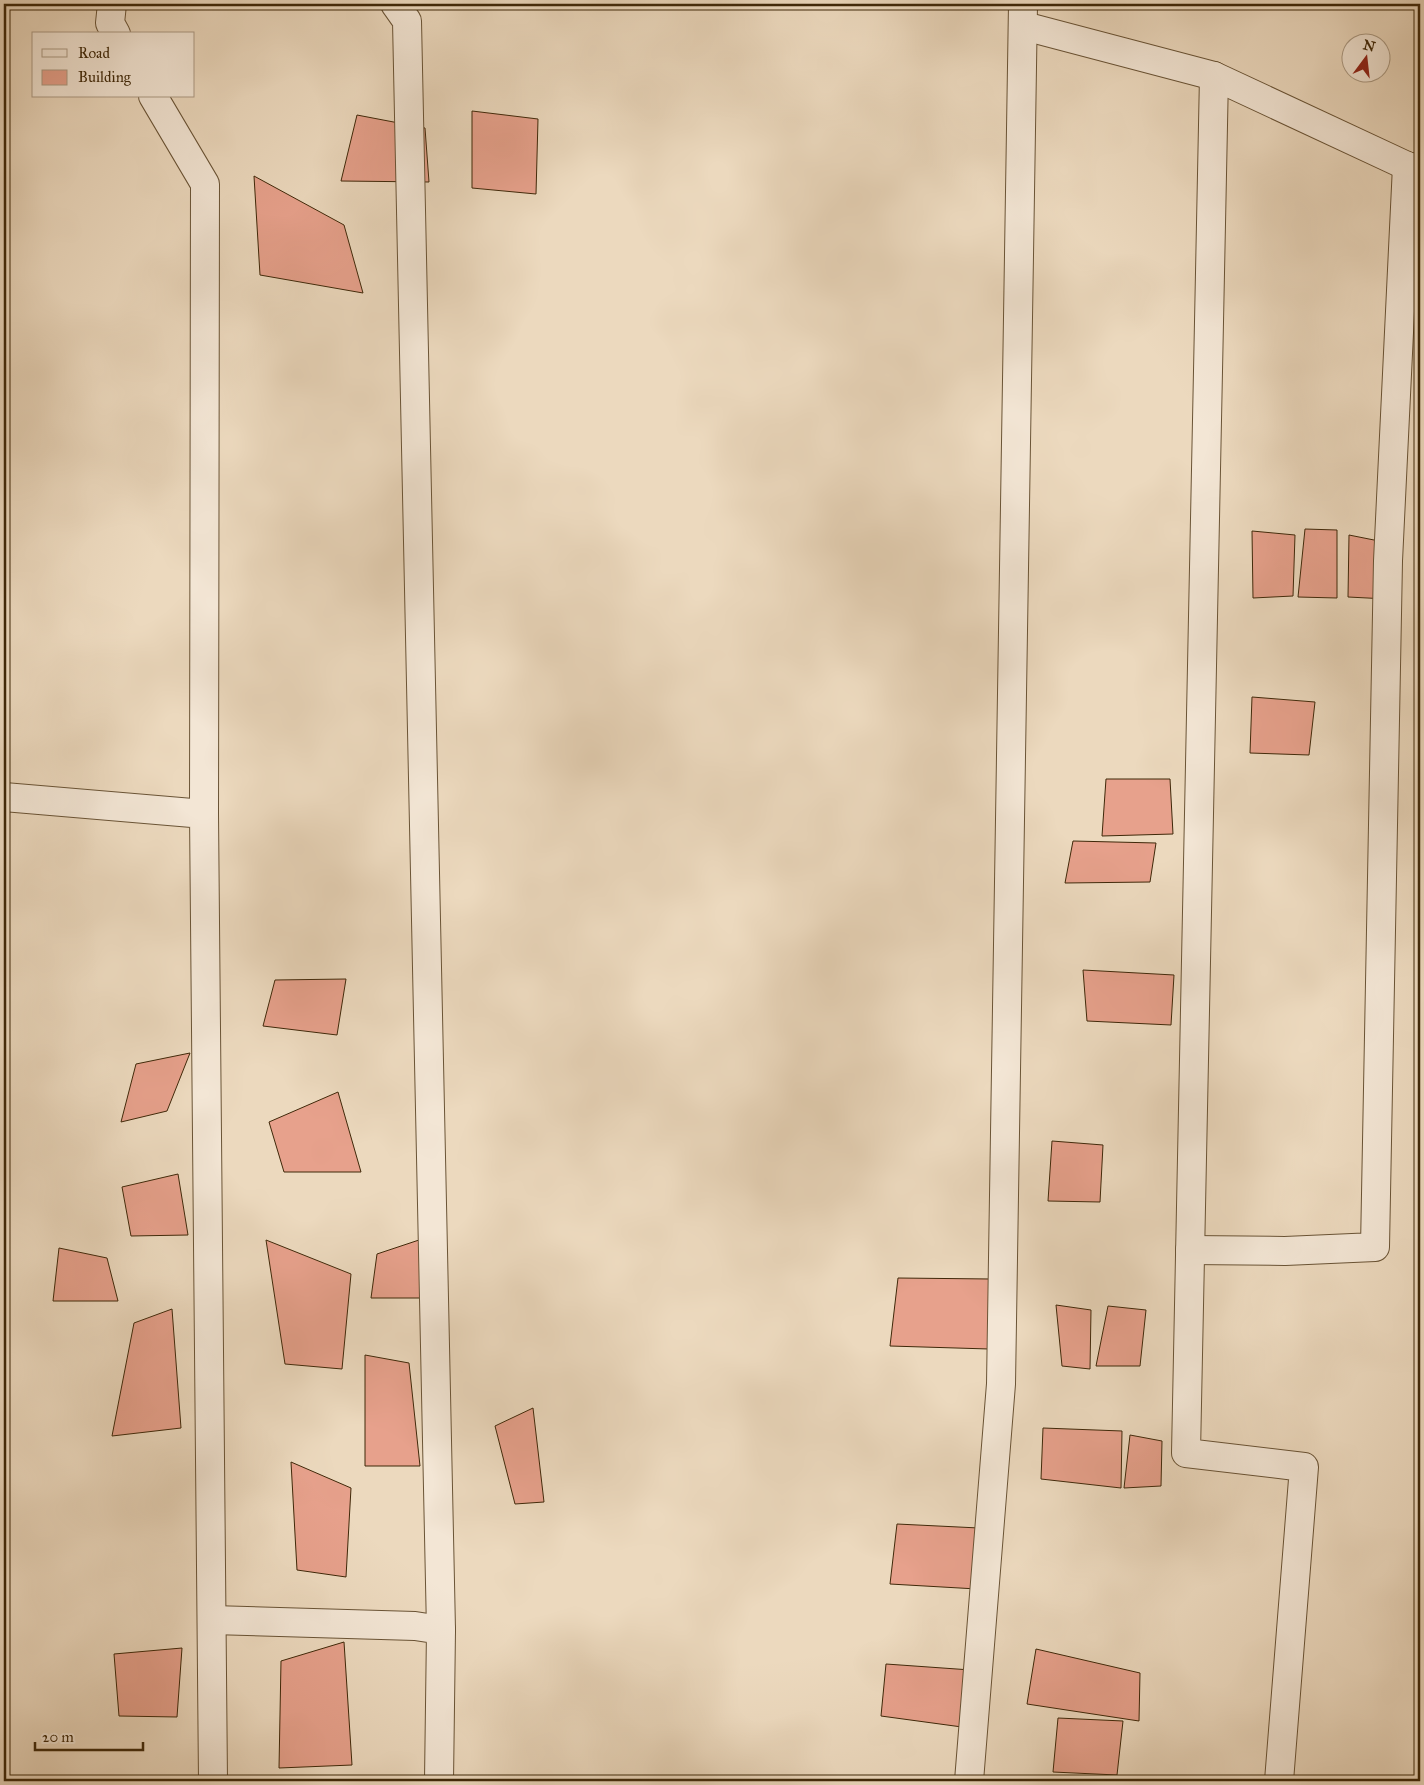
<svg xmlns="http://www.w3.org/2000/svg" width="1424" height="1785" font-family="'IM FELL Great Primer',serif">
<rect width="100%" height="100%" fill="#ecd9be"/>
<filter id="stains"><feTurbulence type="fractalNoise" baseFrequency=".004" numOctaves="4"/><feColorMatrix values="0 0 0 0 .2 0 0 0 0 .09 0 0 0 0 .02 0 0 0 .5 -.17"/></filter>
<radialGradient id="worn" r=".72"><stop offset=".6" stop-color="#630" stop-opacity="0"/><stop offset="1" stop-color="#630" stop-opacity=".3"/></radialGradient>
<g fill="#e7a18c" stroke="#3f2809">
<polygon points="472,111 538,119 536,194 472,188"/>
<polygon points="357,115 425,128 429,182 341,181"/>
<polygon points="254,176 344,225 363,293 260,275"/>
<polygon points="1305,529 1337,530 1337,598 1298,597"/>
<polygon points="1252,531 1295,535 1293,596 1253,598"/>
<polygon points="1349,535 1379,541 1387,599 1348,597"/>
<polygon points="1252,697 1315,702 1309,755 1250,753"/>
<polygon points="1106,779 1170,779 1173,834 1102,836"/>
<polygon points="1073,841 1156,843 1150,882 1065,883"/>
<polygon points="1083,970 1174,975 1171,1025 1087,1021"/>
<polygon points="346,979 337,1035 263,1026 275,980"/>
<polygon points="190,1053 167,1111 121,1122 136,1064"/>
<polygon points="338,1092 361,1172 284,1172 269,1122"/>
<polygon points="1052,1141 1103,1145 1100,1202 1048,1201"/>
<polygon points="1420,1147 1420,1191 1415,1191"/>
<polygon points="178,1174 188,1235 131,1236 122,1187"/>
<polygon points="422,1239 433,1298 371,1298 377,1254"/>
<polygon points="266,1240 351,1274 342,1369 285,1364"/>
<polygon points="1420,1241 1420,1309 1415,1309"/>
<polygon points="59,1248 107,1258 118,1301 53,1301"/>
<polygon points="898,1278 991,1279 989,1349 890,1346"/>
<polygon points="1056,1305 1091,1310 1090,1369 1062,1366"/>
<polygon points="1108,1306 1146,1310 1140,1366 1096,1366"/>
<polygon points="172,1309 181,1428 112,1436 134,1323"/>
<polygon points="1420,1317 1420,1404 1419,1404"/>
<polygon points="365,1355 409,1363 420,1466 365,1466"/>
<polygon points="533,1408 544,1502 515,1504 495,1426"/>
<polygon points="1043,1428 1122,1431 1121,1488 1041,1479"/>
<polygon points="1130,1435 1162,1441 1161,1486 1124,1488"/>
<polygon points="291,1462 351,1488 346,1577 297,1570"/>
<polygon points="897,1524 979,1528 977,1589 890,1584"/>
<polygon points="344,1642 352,1765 279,1768 281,1661"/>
<polygon points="182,1648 177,1717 119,1716 114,1654"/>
<polygon points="1036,1649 1140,1673 1139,1721 1027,1704"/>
<polygon points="886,1664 985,1671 984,1730 881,1716"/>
<polygon points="1058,1718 1123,1721 1117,1775 1053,1772"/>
</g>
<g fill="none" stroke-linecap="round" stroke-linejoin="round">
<g stroke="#6a5436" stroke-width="30">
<g id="street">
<polyline points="112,4 110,23 116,34"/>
<polyline points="395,4 407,21 441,1630"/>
<polyline points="1024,26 1214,76 1407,166"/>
<polyline points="1214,76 1186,1453 1304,1467 1279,1781"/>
<polyline points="153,96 205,184 204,814"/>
<polyline points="4,797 204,814 213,1781"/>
<polyline points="1190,1250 1285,1251 1375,1247 1388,561 1407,166 1420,170"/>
<polyline points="212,1620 415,1626 441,1630 439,1781"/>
<polyline points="969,1781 1001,1384 1023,4"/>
</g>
</g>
<use href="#street" stroke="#f3e6d5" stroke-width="28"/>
</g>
<rect width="1424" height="1785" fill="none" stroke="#ecd9be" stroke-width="20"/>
<rect x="5" y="5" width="1414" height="1775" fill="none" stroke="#3f2809" stroke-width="2.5"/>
<rect x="10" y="10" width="1404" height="1765" fill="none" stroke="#3f2809"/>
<rect x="32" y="32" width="162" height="65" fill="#f3e6d5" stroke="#ab9a83"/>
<rect x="42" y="49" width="25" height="8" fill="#f3e6d5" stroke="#ab9a83"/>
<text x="78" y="58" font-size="15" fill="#3f2809">Road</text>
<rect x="42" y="70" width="25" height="15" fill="#e7a18c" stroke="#ab9a83"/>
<text x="78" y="82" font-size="15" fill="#3f2809">Building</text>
<g transform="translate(1366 58) rotate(15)"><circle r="24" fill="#f3e6d5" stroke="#ab9a83"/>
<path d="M0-4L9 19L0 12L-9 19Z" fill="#8f2418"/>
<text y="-8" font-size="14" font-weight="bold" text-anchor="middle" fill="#3f2809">N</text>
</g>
<path d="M35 1742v8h108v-8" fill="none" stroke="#3f2809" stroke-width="2.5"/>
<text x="42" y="1742" font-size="15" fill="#3f2809" stroke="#f3e6d5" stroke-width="4" paint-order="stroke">20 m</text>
<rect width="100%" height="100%" filter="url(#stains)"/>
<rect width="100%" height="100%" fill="url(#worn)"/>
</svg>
